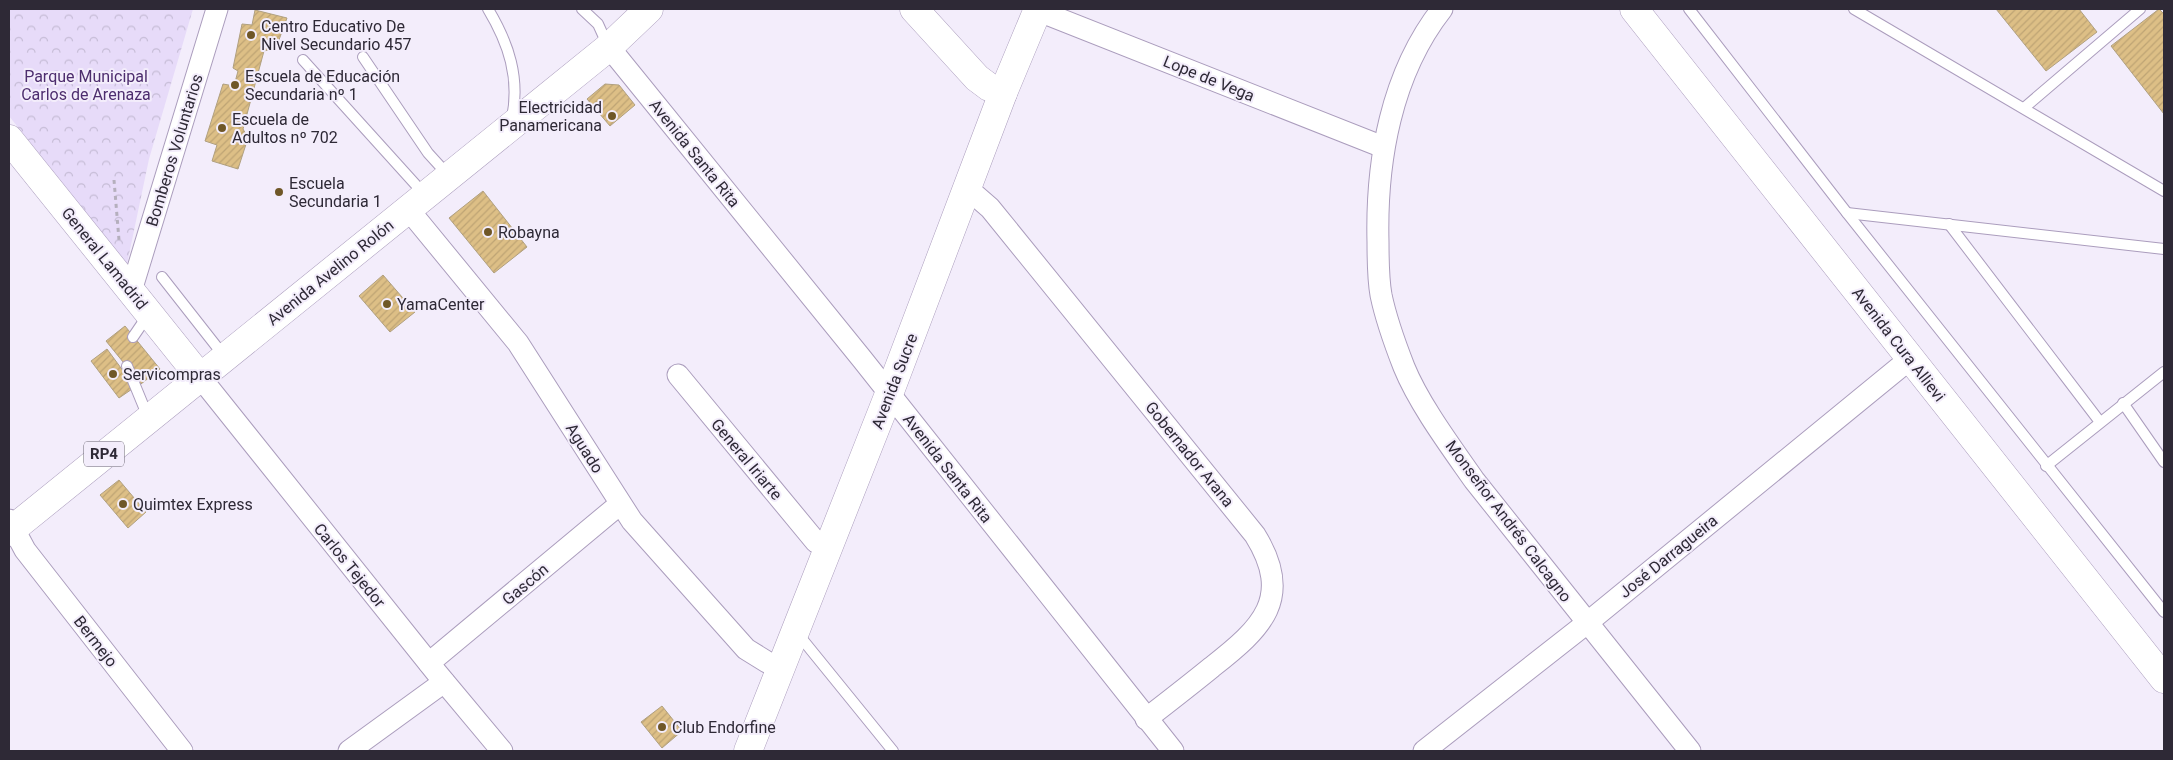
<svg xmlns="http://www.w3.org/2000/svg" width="2173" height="760" font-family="Roboto,sans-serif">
<defs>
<pattern id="forest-crowns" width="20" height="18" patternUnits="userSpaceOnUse" patternTransform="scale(1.25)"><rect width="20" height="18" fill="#e7dbf9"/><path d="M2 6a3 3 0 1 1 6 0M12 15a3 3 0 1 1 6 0" fill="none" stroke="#c6bcd6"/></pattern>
<pattern id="building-hatch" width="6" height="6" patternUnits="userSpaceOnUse" patternTransform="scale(1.25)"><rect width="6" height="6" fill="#ddbf86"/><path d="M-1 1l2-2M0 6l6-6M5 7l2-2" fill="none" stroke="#bea474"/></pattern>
</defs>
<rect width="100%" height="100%" fill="#f3edfb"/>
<polygon fill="url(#forest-crowns)" points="9,9 193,9 149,159 127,264 9,116"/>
<g fill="url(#building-hatch)" stroke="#b0a080">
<polygon points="1996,9 2079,9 2097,32 2046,71"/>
<polygon points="2159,9 2164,14 2164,114 2111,46"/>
<polygon points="255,10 287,18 276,48 264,51 243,129 248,138 238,169 212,161 217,145 205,141 223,84 234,86 238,71 233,68 242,24 252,25"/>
<polygon points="605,84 619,85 635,105 610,126 587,99"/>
<polygon points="483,191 527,247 494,273 449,218"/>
<polygon points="383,275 415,312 390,332 359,296"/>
<polygon points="125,326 160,369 141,384 106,341"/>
<polygon points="107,349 135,387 119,398 91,361"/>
<polygon points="119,480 146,512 128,528 100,495"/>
<polygon points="662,706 682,731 662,748 641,722"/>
</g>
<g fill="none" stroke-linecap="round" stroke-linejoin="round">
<g stroke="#ab9dbd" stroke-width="12">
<g id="lane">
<path d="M488 9C509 44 520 78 512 118"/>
<polyline points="582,9 598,24 608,46"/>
<polyline points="1689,9 1847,213 2164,612"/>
<polyline points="1854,9 2164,191"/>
<polyline points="363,57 428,153 448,175"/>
<polyline points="303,60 425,195"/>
<polyline points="2024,108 2140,9"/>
<polyline points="1847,213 2164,249"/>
<polyline points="1949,224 2100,422"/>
<polyline points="162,277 224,356"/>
<polyline points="133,337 148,315"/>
<polyline points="127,366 148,417"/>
<polyline points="2123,403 2164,462"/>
<polyline points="2046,466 2164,372"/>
<polyline points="798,634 893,751"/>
</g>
</g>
<g stroke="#ab9dbd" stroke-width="23">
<g id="street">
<polyline points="1034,9 1383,147"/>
<path d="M1442 9C1391 74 1376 161 1378 242 1378 259 1378 278 1381 295 1386 319 1395 344 1404 367 1419 404 1451 447 1474 480L1690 751"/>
<polyline points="609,47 862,359 1173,751"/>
<path d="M967 188 990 208 1255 535C1294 598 1262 628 1212 667 1190 685 1168 702 1146 719"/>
<polyline points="408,209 518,343 632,521 746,649 767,662 782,669"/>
<polyline points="131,291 217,9"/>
<polyline points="678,375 816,542 829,545"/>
<polyline points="200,377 436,672 502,751"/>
<polyline points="9,520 25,550 182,751"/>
<polyline points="429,663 620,504"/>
<polyline points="349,751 444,682"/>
<polyline points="1424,751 1587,623 1911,358"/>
</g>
</g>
<g stroke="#ab9dbd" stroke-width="29">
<g id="secondary">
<polyline points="914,9 977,78 989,87 1003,93"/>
<polyline points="1634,9 2164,679"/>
<polyline points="9,139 200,377"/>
<polyline points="748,751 889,394 1003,93 1038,9"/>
</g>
</g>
<g stroke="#ab9dbd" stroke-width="29">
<polyline id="primary" points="9,532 609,47 649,9"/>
</g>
<polyline stroke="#b5afbd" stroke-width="3" stroke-dasharray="4 4" stroke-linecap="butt" points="114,180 119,240"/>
<use href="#lane" stroke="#fff" stroke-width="10"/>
<use href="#street" stroke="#fff" stroke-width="21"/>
<use href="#secondary" stroke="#fff" stroke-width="28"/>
<use href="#primary" stroke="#fff" stroke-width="28"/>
</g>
<g fill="#6f5727" stroke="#f3edfb" stroke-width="2">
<circle cx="251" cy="35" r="5"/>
<circle cx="235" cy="85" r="5"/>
<circle cx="612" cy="116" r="5"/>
<circle cx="222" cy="128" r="5"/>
<circle cx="279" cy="192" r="5"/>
<circle cx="488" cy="232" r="5"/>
<circle cx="387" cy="304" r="5"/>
<circle cx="113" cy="374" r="5"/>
<circle cx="123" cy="504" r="5"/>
<circle cx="662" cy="727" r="5"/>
</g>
<g text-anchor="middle" stroke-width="4" stroke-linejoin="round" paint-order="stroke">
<rect fill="#f3edfb" stroke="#696471" stroke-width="1" x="84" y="441.5" width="40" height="25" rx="4"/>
<g font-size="15" font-weight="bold" fill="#2e2936">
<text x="104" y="459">RP4</text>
</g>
<g font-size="16" fill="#2e2936" stroke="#f3edfb" text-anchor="start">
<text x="261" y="32">Centro Educativo De<tspan x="261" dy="18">Nivel Secundario 457</tspan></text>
<text x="245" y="82">Escuela de Educación<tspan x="245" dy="18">Secundaria nº 1</tspan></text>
<text x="602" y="113" text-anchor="end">Electricidad<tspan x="602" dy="18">Panamericana</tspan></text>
<text x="232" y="125">Escuela de<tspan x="232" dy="18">Adultos nº 702</tspan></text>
<text x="289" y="189">Escuela<tspan x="289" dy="18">Secundaria 1</tspan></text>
<text x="498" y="238">Robayna</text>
<text x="397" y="310">YamaCenter</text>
<text x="123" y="380">Servicompras</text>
<text x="133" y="510">Quimtex Express</text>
<text x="672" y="733">Club Endorfine</text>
</g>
<g font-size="16" fill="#4d2d6e" stroke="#f3edfb">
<text x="86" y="82">Parque Municipal<tspan x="86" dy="18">Carlos de Arenaza</tspan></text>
</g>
<g font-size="16" fill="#2e2936" stroke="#f3edfb">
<text transform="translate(1209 78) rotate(22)" y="6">Lope de Vega</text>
<text transform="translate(174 150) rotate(-73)" y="6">Bomberos Voluntarios</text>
<text transform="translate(695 153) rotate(51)" y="6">Avenida Santa Rita</text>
<text transform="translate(105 258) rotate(51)" y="6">General Lamadrid</text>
<text transform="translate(330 272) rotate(-39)" y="6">Avenida Avelino Rolón</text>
<text transform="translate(1899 344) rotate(52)" y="6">Avenida Cura Allievi</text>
<text transform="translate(894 381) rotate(-69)" y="6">Avenida Sucre</text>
<text transform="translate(585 448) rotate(58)" y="6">Aguado</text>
<text transform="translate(1190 454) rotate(51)" y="6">Gobernador Arana</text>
<text transform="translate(747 459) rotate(50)" y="6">General Iriarte</text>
<text transform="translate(948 468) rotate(52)" y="6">Avenida Santa Rita</text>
<text transform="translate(1509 521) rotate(53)" y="6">Monseñor Andrés Calcagno</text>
<text transform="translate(1668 556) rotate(-39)" y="6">José Darragueira</text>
<text transform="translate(350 565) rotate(51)" y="6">Carlos Tejedor</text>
<text transform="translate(525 584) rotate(-40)" y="6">Gascón</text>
<text transform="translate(96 641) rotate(52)" y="6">Bermejo</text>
</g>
</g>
<rect width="2173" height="760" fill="none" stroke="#2e2936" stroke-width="20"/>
</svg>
